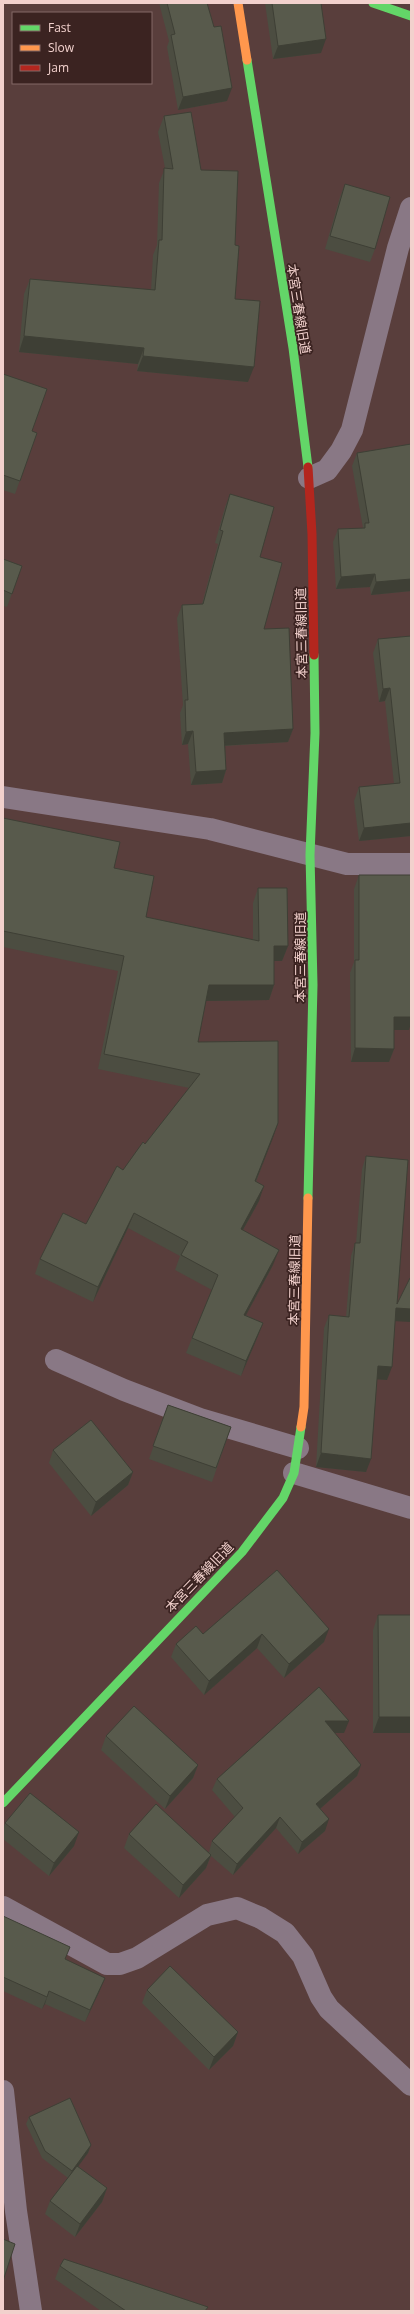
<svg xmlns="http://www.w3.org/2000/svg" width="414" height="2314" font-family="'Open Sans','Noto Sans JP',sans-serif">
<rect width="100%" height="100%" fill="#593e3c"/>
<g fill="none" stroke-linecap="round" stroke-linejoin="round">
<g stroke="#897885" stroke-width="22">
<polyline points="309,478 327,470 341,451 352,430 398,248 411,208"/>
<polyline points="3,797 210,829 347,864 411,864"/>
<polyline points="56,1360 124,1390 200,1419 298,1448"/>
<polyline points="294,1473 411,1508"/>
<polyline points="3,1907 107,1964 120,1964 137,1958 207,1915 237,1908 261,1918 285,1933 303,1956 321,1997 329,2009 411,2085"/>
<polyline points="3,2091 16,2211 31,2311"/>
</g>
<g stroke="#63d668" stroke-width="9">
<polyline points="373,3 411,16"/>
<polyline points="247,60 293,348 308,467"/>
<polyline points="308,1198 313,985 310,855 315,733 314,655"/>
<polyline points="3,1803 242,1552 283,1498 294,1473 301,1427"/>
</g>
<g stroke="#ff974d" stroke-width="9">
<polyline points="238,3 247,60"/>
<polyline points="301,1427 304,1407 308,1198"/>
</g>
<polyline stroke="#b3261e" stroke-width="9" points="308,467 312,534 314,655"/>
</g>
<g fill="#4c4d41">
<polygon points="159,3 207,3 227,101 178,110 167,47 169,41"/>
<polygon points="265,3 321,3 321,53 273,59"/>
<polygon points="164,116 201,170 235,245 235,299 248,382 137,371 138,364 19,352 24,294 30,279 151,290 153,255 157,245 159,183 165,168 158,132"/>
<polygon points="345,184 375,249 370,262 325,249 340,197"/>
<polygon points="3,374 32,431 37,433 15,494 3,490"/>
<polygon points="411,444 411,591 371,595 370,587 336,589 333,542 338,529 363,528 352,466 357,453"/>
<polygon points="230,494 260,557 264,629 293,729 288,742 225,746 226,770 222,783 191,785 188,744 182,745 180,713 183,705 177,618 182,605 202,604 218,544 215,543 225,507"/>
<polygon points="3,559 22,566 7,607 3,606"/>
<polygon points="411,636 411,836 359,841 354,801 359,787 394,784 385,701 379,702 373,653 378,639"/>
<polygon points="3,818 114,868 146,917 253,940 253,903 258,888 288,946 282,961 274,961 274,985 269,1000 206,1001 198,1042 278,1123 256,1182 259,1201 243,1230 273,1265 246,1315 263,1323 257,1338 241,1376 186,1353 192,1338 212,1290 175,1270 180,1256 128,1228 93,1302 35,1274 40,1259 86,1224 123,1170 145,1144 189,1088 98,1069 118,971 3,947"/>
<polygon points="359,875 409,1030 394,1030 394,1049 389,1062 351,1062 350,973 354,962 354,889"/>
<polygon points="366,1156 395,1321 387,1380 377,1379 366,1472 316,1467 324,1328 329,1315 346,1317 351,1256 355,1243 356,1243 362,1169"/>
<polygon points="168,1405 231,1427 212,1482 149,1459"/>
<polygon points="53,1450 133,1472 128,1485 91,1516 49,1463"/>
<polygon points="277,1570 324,1642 284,1678 257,1648 204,1695 171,1657 176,1644 203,1634"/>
<polygon points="378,1615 411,1733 373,1733 373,1630"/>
<polygon points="319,1687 344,1733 334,1733 361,1765 357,1776 320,1809 325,1831 298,1854 276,1828 233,1875 211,1856 206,1868 179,1898 124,1848 129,1834 209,1852 212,1841 235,1817 212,1790 217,1779"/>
<polygon points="106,1736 198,1765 193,1778 165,1809 101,1750"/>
<polygon points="5,1823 74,1846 49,1876 3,1839 3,1829"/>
<polygon points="3,1916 66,1959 100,1990 85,2022 45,2004 42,2009 3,1991"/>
<polygon points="147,1990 238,2032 233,2046 209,2070 142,2003"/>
<polygon points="29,2117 91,2145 88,2153 78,2166 107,2188 102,2202 75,2237 45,2214 50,2201 68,2178 42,2158 26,2124"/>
<polygon points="60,2266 206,2311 101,2311 55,2279"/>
</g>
<g fill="#3e3f35">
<polygon points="326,39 321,53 273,59 278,46"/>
<polygon points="232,88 227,101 178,110 183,97"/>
<polygon points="24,336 144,348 138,364 19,352"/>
<polygon points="143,356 254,367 248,382 137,371"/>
<polygon points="375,574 370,587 336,589 341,577"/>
<polygon points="411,579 411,591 371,595 376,582"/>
<polygon points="390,688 385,701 379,702 383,689"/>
<polygon points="293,729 288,742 219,746 224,733"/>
<polygon points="193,731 188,744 182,745 186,732"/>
<polygon points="226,770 222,783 191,785 196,772"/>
<polygon points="411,823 411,836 359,841 364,828"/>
<polygon points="274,946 288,946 282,961 268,961"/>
<polygon points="209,985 274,985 269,1000 204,1001"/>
<polygon points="394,1017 411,1017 411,1023 409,1030 389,1030"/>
<polygon points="355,1048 394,1049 389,1062 351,1062"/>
<polygon points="278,1123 273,1138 250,1196 255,1181"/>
<polygon points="264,1186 259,1201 235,1244 241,1229"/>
<polygon points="134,1213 128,1228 93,1302 98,1287"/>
<polygon points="279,1250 273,1265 238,1330 244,1315"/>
<polygon points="396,1308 411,1309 411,1322 392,1321"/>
<polygon points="263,1323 257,1338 241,1376 246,1361"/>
<polygon points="378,1366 392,1367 387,1380 373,1379"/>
<polygon points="321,1453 371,1459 366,1472 316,1467"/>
<polygon points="133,1472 128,1485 91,1516 96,1502"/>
<polygon points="329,1629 324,1642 284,1678 289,1664"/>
<polygon points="262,1634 257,1648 204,1695 209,1681"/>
<polygon points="379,1717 411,1717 411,1733 373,1733"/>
<polygon points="325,1721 349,1721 344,1733 320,1733"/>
<polygon points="198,1765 193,1778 165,1809 170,1796"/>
<polygon points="361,1765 357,1776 312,1816 316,1804"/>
<polygon points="280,1817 276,1828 233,1875 237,1864"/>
<polygon points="329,1819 325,1831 298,1854 302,1842"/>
<polygon points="79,1832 74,1846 49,1876 54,1863"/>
<polygon points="211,1855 206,1868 179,1898 183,1885"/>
<polygon points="105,1978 100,1990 85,2022 90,2010"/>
<polygon points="49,1991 45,2004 42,2009 47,1997"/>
<polygon points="238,2032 233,2046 209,2070 214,2057"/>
<polygon points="91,2145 88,2153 69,2179 72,2171"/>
<polygon points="107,2188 102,2202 75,2237 80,2224"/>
</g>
<g fill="#585a4c" stroke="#3e3f35">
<polygon points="167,3 207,3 214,27 221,26 232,88 183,97 171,35 175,34"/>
<polygon points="272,3 321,3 326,39 278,46"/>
<polygon points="191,112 201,170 238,171 235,245 239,246 235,299 260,301 254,367 143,356 144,348 24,336 30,279 155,290 159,240 162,240 164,168 173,169 164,116"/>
<polygon points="345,184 390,197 375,249 330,236"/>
<polygon points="3,374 47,389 32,431 37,433 20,481 3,475"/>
<polygon points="411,444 411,579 376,582 375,574 341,577 338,529 365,528 365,523 369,523 357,453"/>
<polygon points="230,494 274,507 260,557 282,563 264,629 289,628 293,729 224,733 226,770 196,772 193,731 186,732 185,700 188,700 182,605 203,604 223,531 220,530"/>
<polygon points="3,559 22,566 12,594 3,590"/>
<polygon points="411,636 411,823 364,828 359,787 400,783 390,688 383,689 378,639"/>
<polygon points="3,818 120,842 114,868 154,876 146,917 259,941 258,888 287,888 288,946 274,946 274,985 209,985 198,1042 278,1041 278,1123 255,1181 264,1186 241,1229 279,1250 244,1315 263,1323 246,1361 192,1338 218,1275 181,1255 188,1242 134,1213 98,1287 40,1259 63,1213 86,1224 117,1166 123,1170 143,1142 145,1144 200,1074 104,1054 124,956 3,931"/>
<polygon points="359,875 411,875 411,1017 394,1017 394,1049 355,1048 355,960 359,960"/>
<polygon points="366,1156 408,1160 397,1304 410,1278 411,1278 411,1309 396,1308 392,1367 378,1366 371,1459 321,1453 329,1315 349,1317 355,1243 360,1243"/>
<polygon points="168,1405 231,1427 216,1468 153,1446"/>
<polygon points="91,1420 133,1472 96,1502 53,1450"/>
<polygon points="277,1570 329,1629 289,1664 262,1634 209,1681 176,1644 196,1626 203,1634"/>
<polygon points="378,1615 411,1615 411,1717 379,1717"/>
<polygon points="319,1687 349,1721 325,1721 361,1765 316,1804 329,1819 302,1842 280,1817 237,1864 212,1841 243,1808 217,1779"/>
<polygon points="134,1706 198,1765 170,1796 106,1736"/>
<polygon points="30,1793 79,1832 54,1863 5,1823"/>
<polygon points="156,1804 211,1855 183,1885 129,1834"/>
<polygon points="3,1916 70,1947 65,1959 105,1978 90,2010 49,1991 47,1997 3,1977"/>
<polygon points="170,1966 238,2032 214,2057 147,1990"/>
<polygon points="70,2098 91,2145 72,2171 45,2151 29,2117"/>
<polygon points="77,2166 107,2188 80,2224 50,2201"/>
<polygon points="3,2239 15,2244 3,2281"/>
<polygon points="64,2259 208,2307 205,2311 126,2311 60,2266"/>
</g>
<g text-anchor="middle" stroke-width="3.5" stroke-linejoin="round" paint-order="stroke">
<g font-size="13" fill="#f2d1cd" stroke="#3b2321">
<text transform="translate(299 309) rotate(81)" y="5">本宮三春線旧道</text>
<text transform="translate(301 633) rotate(-91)" y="5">本宮三春線旧道</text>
<text transform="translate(300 957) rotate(-90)" y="5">本宮三春線旧道</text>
<text transform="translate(294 1280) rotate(-89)" y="5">本宮三春線旧道</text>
<text transform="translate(199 1577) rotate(-46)" y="5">本宮三春線旧道</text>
</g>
</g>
<rect width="414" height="2314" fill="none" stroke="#f2d1cd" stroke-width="8"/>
<rect x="12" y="12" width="140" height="72" fill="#3b2321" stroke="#846966"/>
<rect x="20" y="25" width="20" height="6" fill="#63d668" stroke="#846966"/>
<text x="48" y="32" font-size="12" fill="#f2d1cd">Fast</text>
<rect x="20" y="45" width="20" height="6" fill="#ff974d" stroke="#846966"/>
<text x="48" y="52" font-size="12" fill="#f2d1cd">Slow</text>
<rect x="20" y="65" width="20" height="6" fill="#b3261e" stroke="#846966"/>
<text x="48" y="72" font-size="12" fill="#f2d1cd">Jam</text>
</svg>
